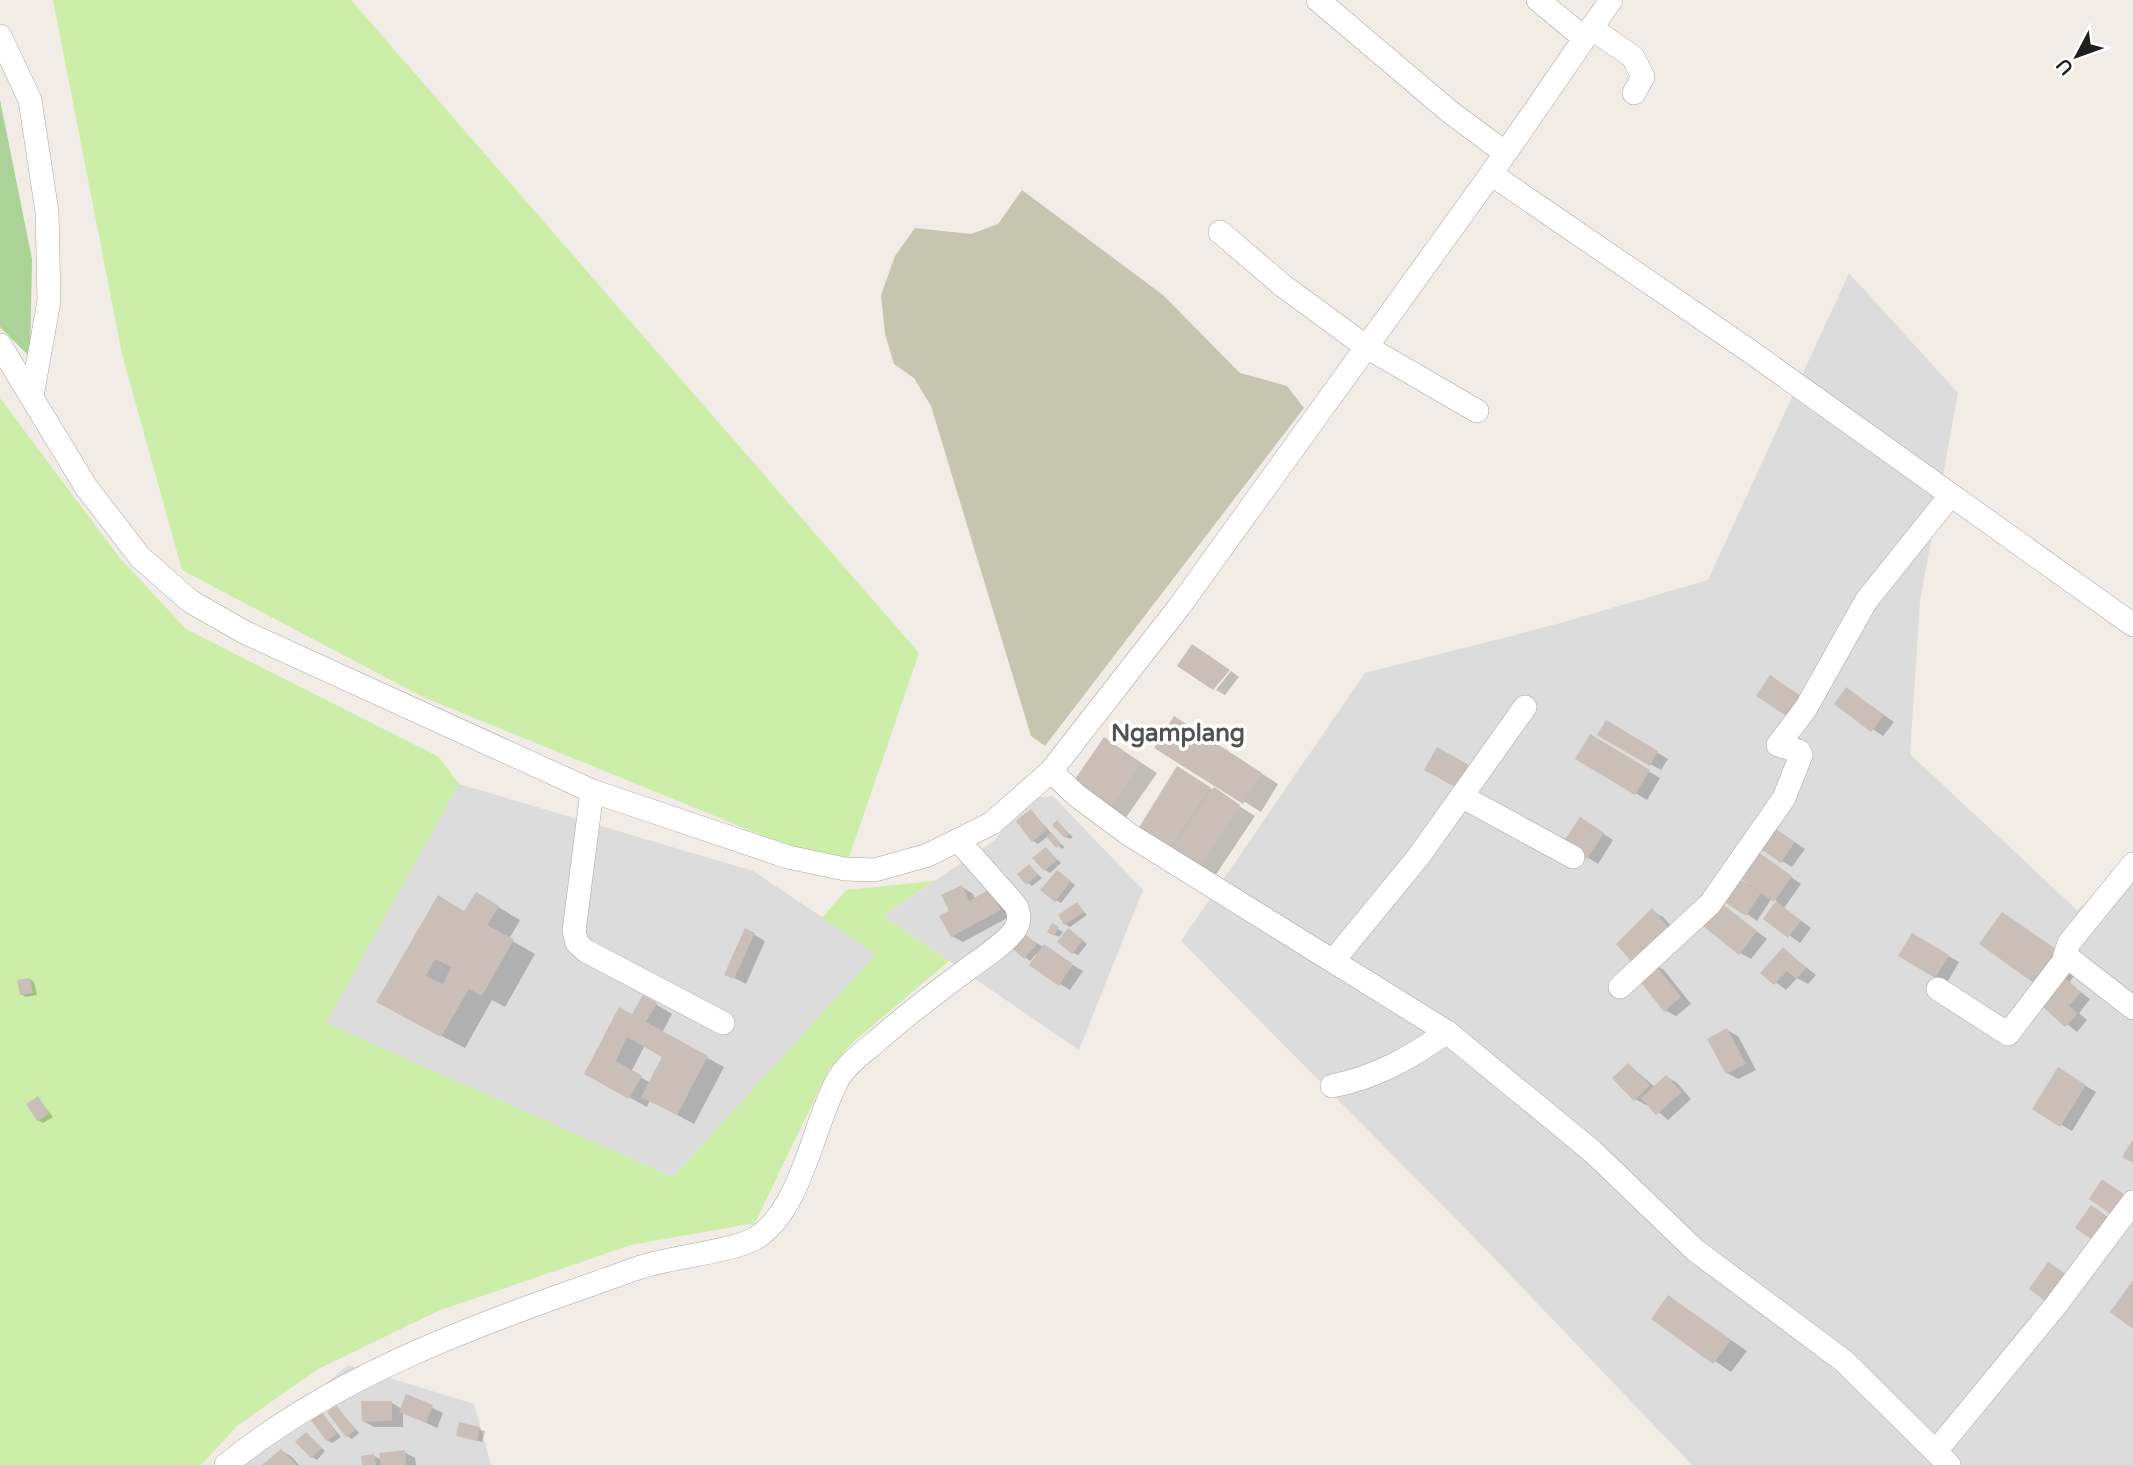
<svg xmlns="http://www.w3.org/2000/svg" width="2133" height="1465" font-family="'Varela Round',sans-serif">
<rect width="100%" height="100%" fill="#f1ece5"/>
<g fill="#dddcdc">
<polygon points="1849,273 1958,393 1920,601 1910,754 2077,910 2133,865 2133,1465 1692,1465 1470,1233 1181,941 1365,673 1557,624 1708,580"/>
<polygon points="459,784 753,871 877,954 673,1177 325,1023"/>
<polygon points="1053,796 1143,890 1079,1050 883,916 995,840 1028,798"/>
<polygon points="348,1365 474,1404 491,1465 230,1465"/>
</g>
<polygon fill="#c6c5b0" points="1022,190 1163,295 1240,373 1287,386 1304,408 1045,746 1031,736 931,406 914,378 894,364 885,334 881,295 895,256 915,228 971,234 998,224"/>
<g fill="#cdeea8">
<polygon points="53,0 351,0 919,653 845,869 423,697 182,570 122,354"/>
<polygon points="0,398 119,557 186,629 439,757 459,784 326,1023 673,1177 876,954 822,918 846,890 934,881 883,916 949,961 852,1043 829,1069 755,1223 631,1245 438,1311 318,1369 237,1426 201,1465 0,1465"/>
</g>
<polygon fill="#abd297" points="0,100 32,259 30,357 0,327"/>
<g fill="#0003" fill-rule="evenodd">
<polygon points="1231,671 1239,677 1225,695 1216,690"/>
<polygon points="1847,689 1894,722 1883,736 1836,704"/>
<polygon points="1606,722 1668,759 1661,770 1599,735"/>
<polygon points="1191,728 1278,784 1261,812 1157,747"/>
<polygon points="1590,737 1660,778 1647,800 1578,758"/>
<polygon points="1105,739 1157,773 1125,819 1073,785"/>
<polygon points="1194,778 1255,816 1213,879 1137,834"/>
<polygon points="1031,811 1064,847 1062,849 1048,836 1038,844 1033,841"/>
<polygon points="1058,823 1073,837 1070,839 1066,837"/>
<polygon points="1591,826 1613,840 1598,864 1565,843"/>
<polygon points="1784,835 1805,849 1792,867 1782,861"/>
<polygon points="1046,849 1061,863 1050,873 1045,870"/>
<polygon points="1763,857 1801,884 1784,908 1811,928 1800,943 1765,918 1778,902 1772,898 1757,921 1747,914 1734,877 1748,884"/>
<polygon points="1029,866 1042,878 1032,886 1028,883"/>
<polygon points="1062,875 1075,885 1061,903 1056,900"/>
<polygon points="962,887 973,894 975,899 990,891 1011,916 963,942 952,936"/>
<polygon points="476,894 520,920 509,939 535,954 505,1007 492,1000 465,1048 401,1015 438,898 464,913"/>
<polygon points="1077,904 1087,915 1070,927 1065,924"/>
<polygon points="1721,905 1767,939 1751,959 1740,953"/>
<polygon points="1652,911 1663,917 1682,938 1644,949 1652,960 1629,936"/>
<polygon points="1053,926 1063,932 1059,937 1049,932"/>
<polygon points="746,930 765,941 746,984 726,974"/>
<polygon points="1073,933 1087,944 1078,955 1073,953"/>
<polygon points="1912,935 1959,962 1947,983 1901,956"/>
<polygon points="1030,939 1083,971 1070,990 1060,984 1038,955 1036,954 1030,961 1015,949"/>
<polygon points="1783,949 1816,975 1808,984 1797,978 1786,990 1763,973"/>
<polygon points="1653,964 1664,970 1691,1004 1676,1016 1665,1010"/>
<polygon points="2081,966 2069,983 2090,999 2079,1013 2087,1020 2077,1032 2043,1005 2043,987"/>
<polygon points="30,979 34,982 37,995 26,997 21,994"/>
<path d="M644 997 672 1014 662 1033 724 1067 694 1124 650 1100 647 1107 603 1083ZM645 1045 665 1056 651 1083 631 1072Z"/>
<polygon points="1727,1030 1738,1036 1756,1070 1738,1079 1727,1073"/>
<polygon points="1629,1065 1655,1087 1667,1077 1677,1083 1691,1099 1668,1120 1648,1103 1646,1105 1635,1099"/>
<polygon points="2059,1070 2096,1092 2072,1131 2035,1109"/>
<polygon points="38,1098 53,1117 43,1123 38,1120"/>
<polygon points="1669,1297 1747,1351 1731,1372 1653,1319"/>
<polygon points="407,1396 443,1413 437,1428 403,1412 403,1427 374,1427 363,1421 392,1403 402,1409"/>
<polygon points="336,1407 359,1433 352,1439 347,1436"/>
<polygon points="322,1414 341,1437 332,1443 327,1440"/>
<polygon points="460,1424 485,1431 482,1442 458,1435"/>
<polygon points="306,1434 325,1451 317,1460 312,1457"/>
<polygon points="282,1451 292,1457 299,1465 265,1465"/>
<polygon points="404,1452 415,1458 416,1465 364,1465 374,1456 382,1460"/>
</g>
<g fill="#c9beb8" fill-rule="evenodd">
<polygon points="1192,644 1230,670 1213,690 1177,666"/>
<polygon points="1770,675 1801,696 1788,717 1756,696"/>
<polygon points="1846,687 1884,715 1871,732 1834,704"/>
<polygon points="1174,716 1262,773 1243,804 1154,748"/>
<polygon points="1606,720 1658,751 1650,766 1597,735"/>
<polygon points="1590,734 1650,770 1635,795 1575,759"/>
<polygon points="1104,737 1141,763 1108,811 1071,785"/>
<polygon points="1437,747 1474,768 1462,791 1424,770"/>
<polygon points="1177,766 1210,787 1167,853 1135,834"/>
<polygon points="1214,787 1240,805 1196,871 1169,854"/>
<polygon points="1031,809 1047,830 1032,842 1016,821"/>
<polygon points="1580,817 1604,833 1587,859 1562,844"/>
<polygon points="1057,820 1069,834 1065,838 1052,825"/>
<polygon points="1773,827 1795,842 1781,863 1759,848"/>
<polygon points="1051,832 1061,844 1056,848 1046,836"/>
<polygon points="1046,847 1057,860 1044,871 1032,858"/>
<polygon points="1752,848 1792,876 1774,902 1734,874"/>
<polygon points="1029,864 1038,875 1026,885 1017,874"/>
<polygon points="1057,870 1071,881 1055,902 1040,890"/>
<polygon points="1733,875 1761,893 1746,916 1718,898"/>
<polygon points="962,885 969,901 990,889 1001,910 951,937 939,916 949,911 941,895"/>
<path d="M476 892 499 906 487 925 514 939 482 996 469 989 441 1037 376 1002 438 895 464 911ZM435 959 451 967 443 984 426 976Z"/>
<polygon points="1776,901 1801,921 1788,938 1763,919"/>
<polygon points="1077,902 1084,912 1064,925 1058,915"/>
<polygon points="1721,903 1757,931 1739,955 1703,926"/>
<polygon points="1652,908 1672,931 1648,954 1635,940 1649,957 1636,967 1616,944"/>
<polygon points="2002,912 2065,955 2042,989 1979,944"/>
<polygon points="1052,923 1059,927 1054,936 1047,932"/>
<polygon points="745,928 755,933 734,979 724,975"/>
<polygon points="1068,928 1083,940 1072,954 1057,942"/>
<polygon points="1912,933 1949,955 1935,978 1898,956"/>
<polygon points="1025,934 1037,944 1024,959 1013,949"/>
<polygon points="1044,944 1073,964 1059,986 1029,965"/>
<polygon points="1783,947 1806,968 1796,979 1787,971 1774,985 1760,973"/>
<polygon points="1653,962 1681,997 1664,1012 1636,976"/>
<polygon points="30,978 33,993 20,995 17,980"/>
<polygon points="2065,978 2081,992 2069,1006 2078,1013 2065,1027 2041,1005"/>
<polygon points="643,995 657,1003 646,1022 708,1056 677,1115 641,1097 662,1057 627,1037 616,1061 642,1076 629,1099 584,1074 619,1007 632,1014"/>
<polygon points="1727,1028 1746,1064 1726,1074 1707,1039"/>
<polygon points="1628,1063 1650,1085 1634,1101 1612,1078"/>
<polygon points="2058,1067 2086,1085 2060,1127 2032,1109"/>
<polygon points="1666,1075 1682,1092 1656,1115 1641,1098"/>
<polygon points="38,1096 49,1114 37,1121 26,1104"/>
<polygon points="2133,1139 2133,1163 2122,1157"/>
<polygon points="2102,1179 2128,1197 2115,1217 2089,1199"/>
<polygon points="2091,1205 2115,1222 2100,1245 2075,1228"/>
<polygon points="2048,1262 2066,1274 2047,1302 2029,1289"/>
<polygon points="2133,1280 2133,1329 2110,1312"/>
<polygon points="1668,1295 1731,1340 1713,1364 1651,1319"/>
<polygon points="406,1394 433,1405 426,1423 399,1412"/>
<polygon points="361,1401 392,1401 392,1421 362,1422"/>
<polygon points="336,1405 356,1430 346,1437 327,1412"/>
<polygon points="322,1412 337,1434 326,1441 311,1420"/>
<polygon points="459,1422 480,1427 477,1441 456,1436"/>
<polygon points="306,1432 322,1448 311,1458 295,1442"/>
<polygon points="281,1449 296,1465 262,1465"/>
<polygon points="405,1450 406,1465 381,1465 379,1453"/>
<polygon points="374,1454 376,1465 362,1465 361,1456"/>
</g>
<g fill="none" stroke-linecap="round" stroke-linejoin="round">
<g stroke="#a6a6a6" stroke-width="24">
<g id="street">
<polyline points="1318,0 1450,112 1504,152"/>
<polyline points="1538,0 1584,38"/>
<polyline points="1591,28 1633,57 1643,77 1634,93"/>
<polyline points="0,36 30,100 47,212 49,301 32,396"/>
<polyline points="1491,174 1751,352 2133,625"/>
<polyline points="1220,232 1282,285 1365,346 1477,411"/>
<polyline points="0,345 86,487 140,557 190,601 244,632 592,791 788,857 845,869 875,870 928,855 992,823 1051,771 1076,795 1130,835 1447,1032 1592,1151 1695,1250 1845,1362 1949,1465"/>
<polyline points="1051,771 1179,607 1491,174 1611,0"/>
<polyline points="592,791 574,931 577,943 586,951 723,1023"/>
<polyline points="1463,797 1573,857"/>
<polyline points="2133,864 2069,943 2065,955 2133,1008"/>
<polyline points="1333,961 1419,856 1525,707"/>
<polyline points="1620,987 1710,904 1784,798 1801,755 1799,751 1778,745 1806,708 1866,601 1950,496"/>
<polyline points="1938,989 2008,1034 2067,957"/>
<path d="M1332 1086C1377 1077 1410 1058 1447 1032"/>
<polyline points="1936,1451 2056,1305 2133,1202"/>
<path d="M226 1465C346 1367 495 1319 638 1268 669 1257 732 1252 756 1238 801 1210 813 1126 837 1081 846 1064 864 1052 878 1040 907 1014 938 991 969 968 984 957 1003 945 1014 931 1020 923 1020 915 1016 906L958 840"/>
</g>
</g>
<use href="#street" stroke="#fff" stroke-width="23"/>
</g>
<g text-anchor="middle" stroke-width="7" stroke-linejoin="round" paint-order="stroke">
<g font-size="24" font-weight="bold" fill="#525252" stroke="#fff">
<text x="1178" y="741">Ngamplang</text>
</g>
</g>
<g transform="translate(2077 56) rotate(229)" stroke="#ffffff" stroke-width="5" paint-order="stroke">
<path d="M0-5L12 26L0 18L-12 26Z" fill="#1f1f1f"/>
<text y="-10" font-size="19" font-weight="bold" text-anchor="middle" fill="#1f1f1f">U</text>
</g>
</svg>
